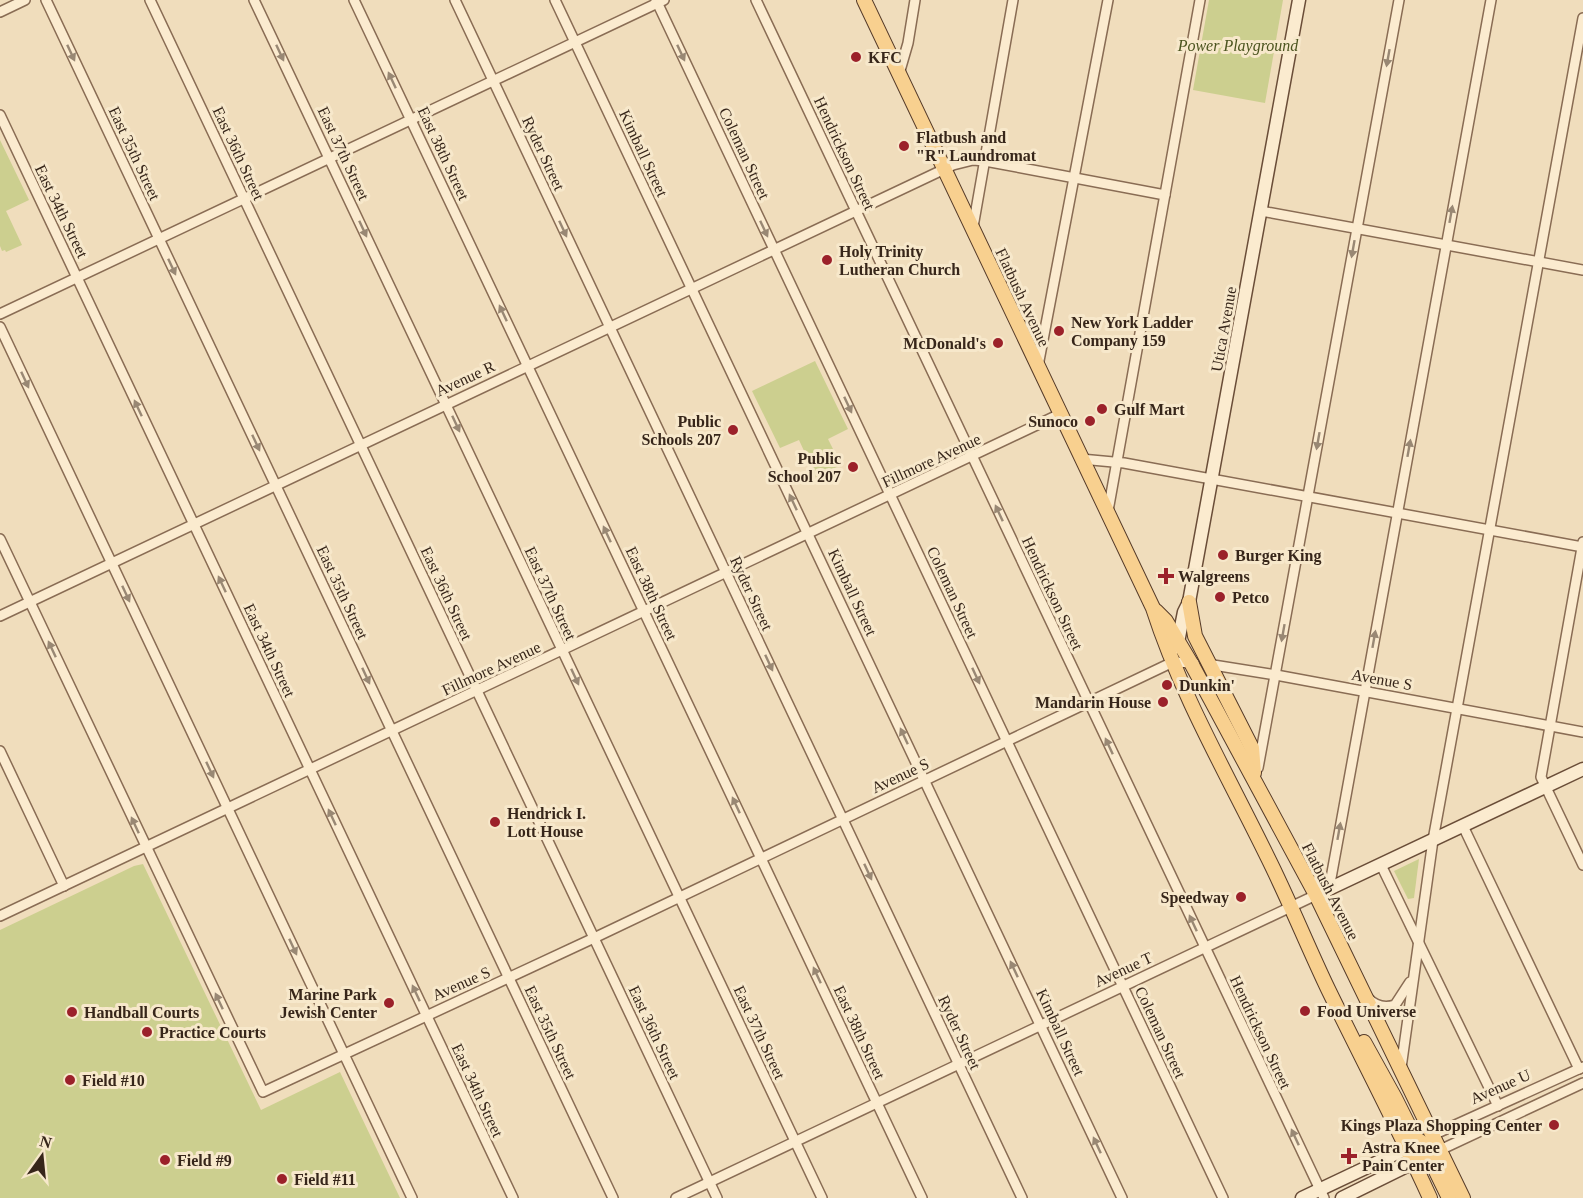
<svg xmlns="http://www.w3.org/2000/svg" width="1583" height="1198" font-family="Georgia,serif">
<rect width="100%" height="100%" fill="#f0ddbc"/>
<g fill="#cccf8f">
<polygon points="1209,0 1283,0 1265,103 1193,90"/>
<polygon points="0,140 29,200 6,211 22,245 6,252 5,250 2,251 0,246"/>
<polygon points="815,361 848,429 828,439 841,465 816,477 799,440 780,448 752,391"/>
<polygon points="1419,859 1414,898 1408,899 1394,871"/>
<polygon points="143,864 261,1110 340,1072 400,1198 0,1198 0,930 134,866"/>
</g>
<g fill="none" stroke-linecap="round" stroke-linejoin="round">
<g stroke="#896c54" stroke-width="12">
<g id="minor">
<polyline points="46,0 613,1198"/>
<polyline points="150,0 717,1198"/>
<polyline points="254,0 822,1198"/>
<polyline points="354,0 922,1198"/>
<polyline points="455,0 1022,1198"/>
<polyline points="555,0 1122,1198"/>
<polyline points="656,0 1223,1198"/>
<polyline points="756,0 1324,1198"/>
<polyline points="0,12 25,0"/>
<polyline points="899,74 908,43 915,0"/>
<polyline points="0,115 513,1198"/>
<polyline points="1261,211 1583,270"/>
<polyline points="973,227 1013,0"/>
<polyline points="0,314 664,0"/>
<polyline points="0,327 412,1198"/>
<polyline points="1038,366 1108,0"/>
<polyline points="1081,459 1124,463 1583,547"/>
<polyline points="1108,511 1200,0"/>
<polyline points="0,539 263,1092 594,938 1173,662 1194,663"/>
<polyline points="1583,542 1541,777 1583,865"/>
<polyline points="0,616 953,165 973,160 985,161 1165,195"/>
<polyline points="1207,664 1276,675 1583,732"/>
<polyline points="0,751 64,886"/>
<polyline points="1258,768 1399,0"/>
<polyline points="1463,826 1579,1069"/>
<polyline points="1381,865 1498,1106"/>
<polyline points="1329,889 1491,0"/>
<polyline points="0,916 1060,414"/>
<path d="M1368 998C1376 1007 1385 1008 1395 1005L1410 982"/>
<polyline points="1401,1068 1433,840 1583,18"/>
<polyline points="1433,1135 1583,1067"/>
<polyline points="1440,1150 1583,1083"/>
<polyline points="676,1198 1316,895"/>
</g>
</g>
<g stroke="#6a4d38" stroke-width="15">
<g id="secondary">
<polyline points="1177,647 1184,612 1189,602 1299,0"/>
<polyline points="1316,895 1583,769"/>
<polyline points="1302,1198 1416,1144"/>
<polyline points="1342,1198 1423,1158"/>
</g>
</g>
<g stroke="#563b29" stroke-width="16">
<g id="primary">
<path d="M864 0 1153 608C1181 695 1227 774 1267 856 1289 900 1307 945 1328 989 1362 1059 1398 1127 1430 1198"/>
<polyline points="1189,602 1195,636 1252,748 1254,773"/>
<polyline points="1156,611 1166,621 1191,663 1316,895 1463,1198"/>
<polyline points="1364,1042 1395,1098 1415,1138 1432,1149 1440,1150"/>
<polyline points="1412,1150 1430,1159 1449,1198"/>
</g>
</g>
<use href="#minor" stroke="#fbebcf" stroke-width="9"/>
<use href="#secondary" stroke="#fbebcf" stroke-width="12"/>
<use href="#primary" stroke="#f8d08f" stroke-width="14"/>
</g>
<defs><path id="oneway-solid" d="M-6-.8H1V-3.2L6.5 0L1 3.2V.8H-6Z" transform="scale(1.5)"/></defs>
<g fill="#998874">
<use href="#oneway-solid" transform="translate(71 53) rotate(65)"/>
<use href="#oneway-solid" transform="translate(280 53) rotate(65)"/>
<use href="#oneway-solid" transform="translate(681 53) rotate(65)"/>
<use href="#oneway-solid" transform="translate(1388 58) rotate(100)"/>
<use href="#oneway-solid" transform="translate(392 80) rotate(-115)"/>
<use href="#oneway-solid" transform="translate(1451 214) rotate(-80)"/>
<use href="#oneway-solid" transform="translate(363 229) rotate(65)"/>
<use href="#oneway-solid" transform="translate(563 229) rotate(65)"/>
<use href="#oneway-solid" transform="translate(764 229) rotate(65)"/>
<use href="#oneway-solid" transform="translate(1353 249) rotate(100)"/>
<use href="#oneway-solid" transform="translate(172 267) rotate(65)"/>
<use href="#oneway-solid" transform="translate(503 313) rotate(-115)"/>
<use href="#oneway-solid" transform="translate(25 380) rotate(65)"/>
<use href="#oneway-solid" transform="translate(848 405) rotate(65)"/>
<use href="#oneway-solid" transform="translate(138 408) rotate(-115)"/>
<use href="#oneway-solid" transform="translate(456 424) rotate(65)"/>
<use href="#oneway-solid" transform="translate(1318 441) rotate(100)"/>
<use href="#oneway-solid" transform="translate(256 443) rotate(65)"/>
<use href="#oneway-solid" transform="translate(1409 448) rotate(-80)"/>
<use href="#oneway-solid" transform="translate(793 502) rotate(-115)"/>
<use href="#oneway-solid" transform="translate(999 513) rotate(-115)"/>
<use href="#oneway-solid" transform="translate(607 534) rotate(-115)"/>
<use href="#oneway-solid" transform="translate(222 584) rotate(-115)"/>
<use href="#oneway-solid" transform="translate(126 594) rotate(65)"/>
<use href="#oneway-solid" transform="translate(1283 633) rotate(100)"/>
<use href="#oneway-solid" transform="translate(1374 639) rotate(-80)"/>
<use href="#oneway-solid" transform="translate(52 649) rotate(-115)"/>
<use href="#oneway-solid" transform="translate(769 663) rotate(65)"/>
<use href="#oneway-solid" transform="translate(366 676) rotate(65)"/>
<use href="#oneway-solid" transform="translate(976 676) rotate(65)"/>
<use href="#oneway-solid" transform="translate(575 677) rotate(65)"/>
<use href="#oneway-solid" transform="translate(904 736) rotate(-115)"/>
<use href="#oneway-solid" transform="translate(1109 746) rotate(-115)"/>
<use href="#oneway-solid" transform="translate(210 770) rotate(65)"/>
<use href="#oneway-solid" transform="translate(736 805) rotate(-115)"/>
<use href="#oneway-solid" transform="translate(332 817) rotate(-115)"/>
<use href="#oneway-solid" transform="translate(135 825) rotate(-115)"/>
<use href="#oneway-solid" transform="translate(1339 831) rotate(-80)"/>
<use href="#oneway-solid" transform="translate(868 872) rotate(65)"/>
<use href="#oneway-solid" transform="translate(1193 923) rotate(-115)"/>
<use href="#oneway-solid" transform="translate(293 947) rotate(65)"/>
<use href="#oneway-solid" transform="translate(1014 969) rotate(-115)"/>
<use href="#oneway-solid" transform="translate(817 975) rotate(-115)"/>
<use href="#oneway-solid" transform="translate(416 993) rotate(-115)"/>
<use href="#oneway-solid" transform="translate(219 1001) rotate(-115)"/>
<use href="#oneway-solid" transform="translate(1295 1137) rotate(-115)"/>
<use href="#oneway-solid" transform="translate(1097 1145) rotate(-115)"/>
</g>
<g fill="#9b212a" stroke="#f7e8cb" stroke-width="2">
<circle cx="856" cy="57" r="6"/>
<circle cx="904" cy="146" r="6"/>
<circle cx="827" cy="260" r="6"/>
<circle cx="1059" cy="331" r="6"/>
<circle cx="998" cy="343" r="6"/>
<circle cx="1102" cy="409" r="6"/>
<circle cx="1090" cy="421" r="6"/>
<circle cx="733" cy="430" r="6"/>
<circle cx="853" cy="467" r="6"/>
<circle cx="1223" cy="555" r="6"/>
<path d="M1163 567h6v6h6v6h-6v6h-6v-6h-6v-6h6z"/>
<circle cx="1220" cy="597" r="6"/>
<circle cx="1167" cy="685" r="6"/>
<circle cx="1163" cy="702" r="6"/>
<circle cx="495" cy="822" r="6"/>
<circle cx="1241" cy="897" r="6"/>
<circle cx="389" cy="1003" r="6"/>
<circle cx="1305" cy="1011" r="6"/>
<circle cx="72" cy="1012" r="6"/>
<circle cx="147" cy="1032" r="6"/>
<circle cx="70" cy="1080" r="6"/>
<circle cx="1554" cy="1125" r="6"/>
<path d="M1346 1147h6v6h6v6h-6v6h-6v-6h-6v-6h6z"/>
<circle cx="165" cy="1160" r="6"/>
<circle cx="282" cy="1179" r="6"/>
</g>
<g text-anchor="middle" stroke-width="6" stroke-linejoin="round" paint-order="stroke">
<g font-size="16" font-style="italic" fill="#4b541f" stroke="#f7e8cb">
<text x="1238" y="51">Power Playground</text>
</g>
<g font-size="16" font-weight="bold" fill="#37261a" stroke="#f7e8cb" text-anchor="start">
<text x="868" y="63">KFC</text>
<text x="916" y="143">Flatbush and<tspan x="916" dy="18">"R" Laundromat</tspan></text>
<text x="839" y="257">Holy Trinity<tspan x="839" dy="18">Lutheran Church</tspan></text>
<text x="1071" y="328">New York Ladder<tspan x="1071" dy="18">Company 159</tspan></text>
<text x="986" y="349" text-anchor="end">McDonald's</text>
<text x="1114" y="415">Gulf Mart</text>
<text x="721" y="427" text-anchor="end">Public<tspan x="721" dy="18">Schools 207</tspan></text>
<text x="1078" y="427" text-anchor="end">Sunoco</text>
<text x="841" y="464" text-anchor="end">Public<tspan x="841" dy="18">School 207</tspan></text>
<text x="1235" y="561">Burger King</text>
<text x="1178" y="582">Walgreens</text>
<text x="1232" y="603">Petco</text>
<text x="1179" y="691">Dunkin'</text>
<text x="1151" y="708" text-anchor="end">Mandarin House</text>
<text x="507" y="819">Hendrick I.<tspan x="507" dy="18">Lott House</tspan></text>
<text x="1229" y="903" text-anchor="end">Speedway</text>
<text x="377" y="1000" text-anchor="end">Marine Park<tspan x="377" dy="18">Jewish Center</tspan></text>
<text x="1317" y="1017">Food Universe</text>
<text x="84" y="1018">Handball Courts</text>
<text x="159" y="1038">Practice Courts</text>
<text x="82" y="1086">Field #10</text>
<text x="1542" y="1131" text-anchor="end">Kings Plaza Shopping Center</text>
<text x="1362" y="1153">Astra Knee<tspan x="1362" dy="18">Pain Center</tspan></text>
<text x="177" y="1166">Field #9</text>
<text x="294" y="1185">Field #11</text>
</g>
<g font-size="16" fill="#37261a" stroke="#f7e8cb">
<text transform="translate(135 153) rotate(65)" y="6">East 35th Street</text>
<text transform="translate(239 153) rotate(65)" y="6">East 36th Street</text>
<text transform="translate(344 153) rotate(65)" y="6">East 37th Street</text>
<text transform="translate(444 153) rotate(65)" y="6">East 38th Street</text>
<text transform="translate(544 153) rotate(65)" y="6">Ryder Street</text>
<text transform="translate(644 153) rotate(65)" y="6">Kimball Street</text>
<text transform="translate(745 153) rotate(65)" y="6">Coleman Street</text>
<text transform="translate(845 153) rotate(65)" y="6">Hendrickson Street</text>
<text transform="translate(62 211) rotate(64)" y="6">East 34th Street</text>
<text transform="translate(1023 297) rotate(65)" y="6">Flatbush Avenue</text>
<text transform="translate(1223 329) rotate(-80)" y="6">Utica Avenue</text>
<text transform="translate(465 378) rotate(-25)" y="6">Avenue R</text>
<text transform="translate(931 460) rotate(-25)" y="6">Fillmore Avenue</text>
<text transform="translate(343 592) rotate(65)" y="6">East 35th Street</text>
<text transform="translate(853 592) rotate(65)" y="6">Kimball Street</text>
<text transform="translate(953 592) rotate(65)" y="6">Coleman Street</text>
<text transform="translate(447 593) rotate(65)" y="6">East 36th Street</text>
<text transform="translate(551 593) rotate(65)" y="6">East 37th Street</text>
<text transform="translate(652 593) rotate(65)" y="6">East 38th Street</text>
<text transform="translate(752 593) rotate(65)" y="6">Ryder Street</text>
<text transform="translate(1053 593) rotate(65)" y="6">Hendrickson Street</text>
<text transform="translate(270 650) rotate(65)" y="6">East 34th Street</text>
<text transform="translate(491 668) rotate(-25)" y="6">Fillmore Avenue</text>
<text transform="translate(1382 679) rotate(10)" y="6">Avenue S</text>
<text transform="translate(900 775) rotate(-25)" y="6">Avenue S</text>
<text transform="translate(1331 891) rotate(63)" y="6">Flatbush Avenue</text>
<text transform="translate(1123 969) rotate(-25)" y="6">Avenue T</text>
<text transform="translate(461 983) rotate(-24)" y="6">Avenue S</text>
<text transform="translate(551 1032) rotate(65)" y="6">East 35th Street</text>
<text transform="translate(655 1032) rotate(65)" y="6">East 36th Street</text>
<text transform="translate(760 1032) rotate(65)" y="6">East 37th Street</text>
<text transform="translate(860 1032) rotate(65)" y="6">East 38th Street</text>
<text transform="translate(960 1032) rotate(65)" y="6">Ryder Street</text>
<text transform="translate(1061 1032) rotate(65)" y="6">Kimball Street</text>
<text transform="translate(1161 1032) rotate(65)" y="6">Coleman Street</text>
<text transform="translate(1261 1032) rotate(65)" y="6">Hendrickson Street</text>
<text transform="translate(1500 1086) rotate(-24)" y="6">Avenue U</text>
<text transform="translate(478 1090) rotate(65)" y="6">East 34th Street</text>
</g>
</g>
<g transform="translate(42 1156) rotate(15)" stroke="#f7e8cb" stroke-width="4.5" paint-order="stroke">
<path d="M0-4.5L10 22L0 15L-10 22Z" fill="#37261a"/>
<text y="-9" font-size="16" font-weight="bold" text-anchor="middle" fill="#37261a">N</text>
</g>
</svg>
